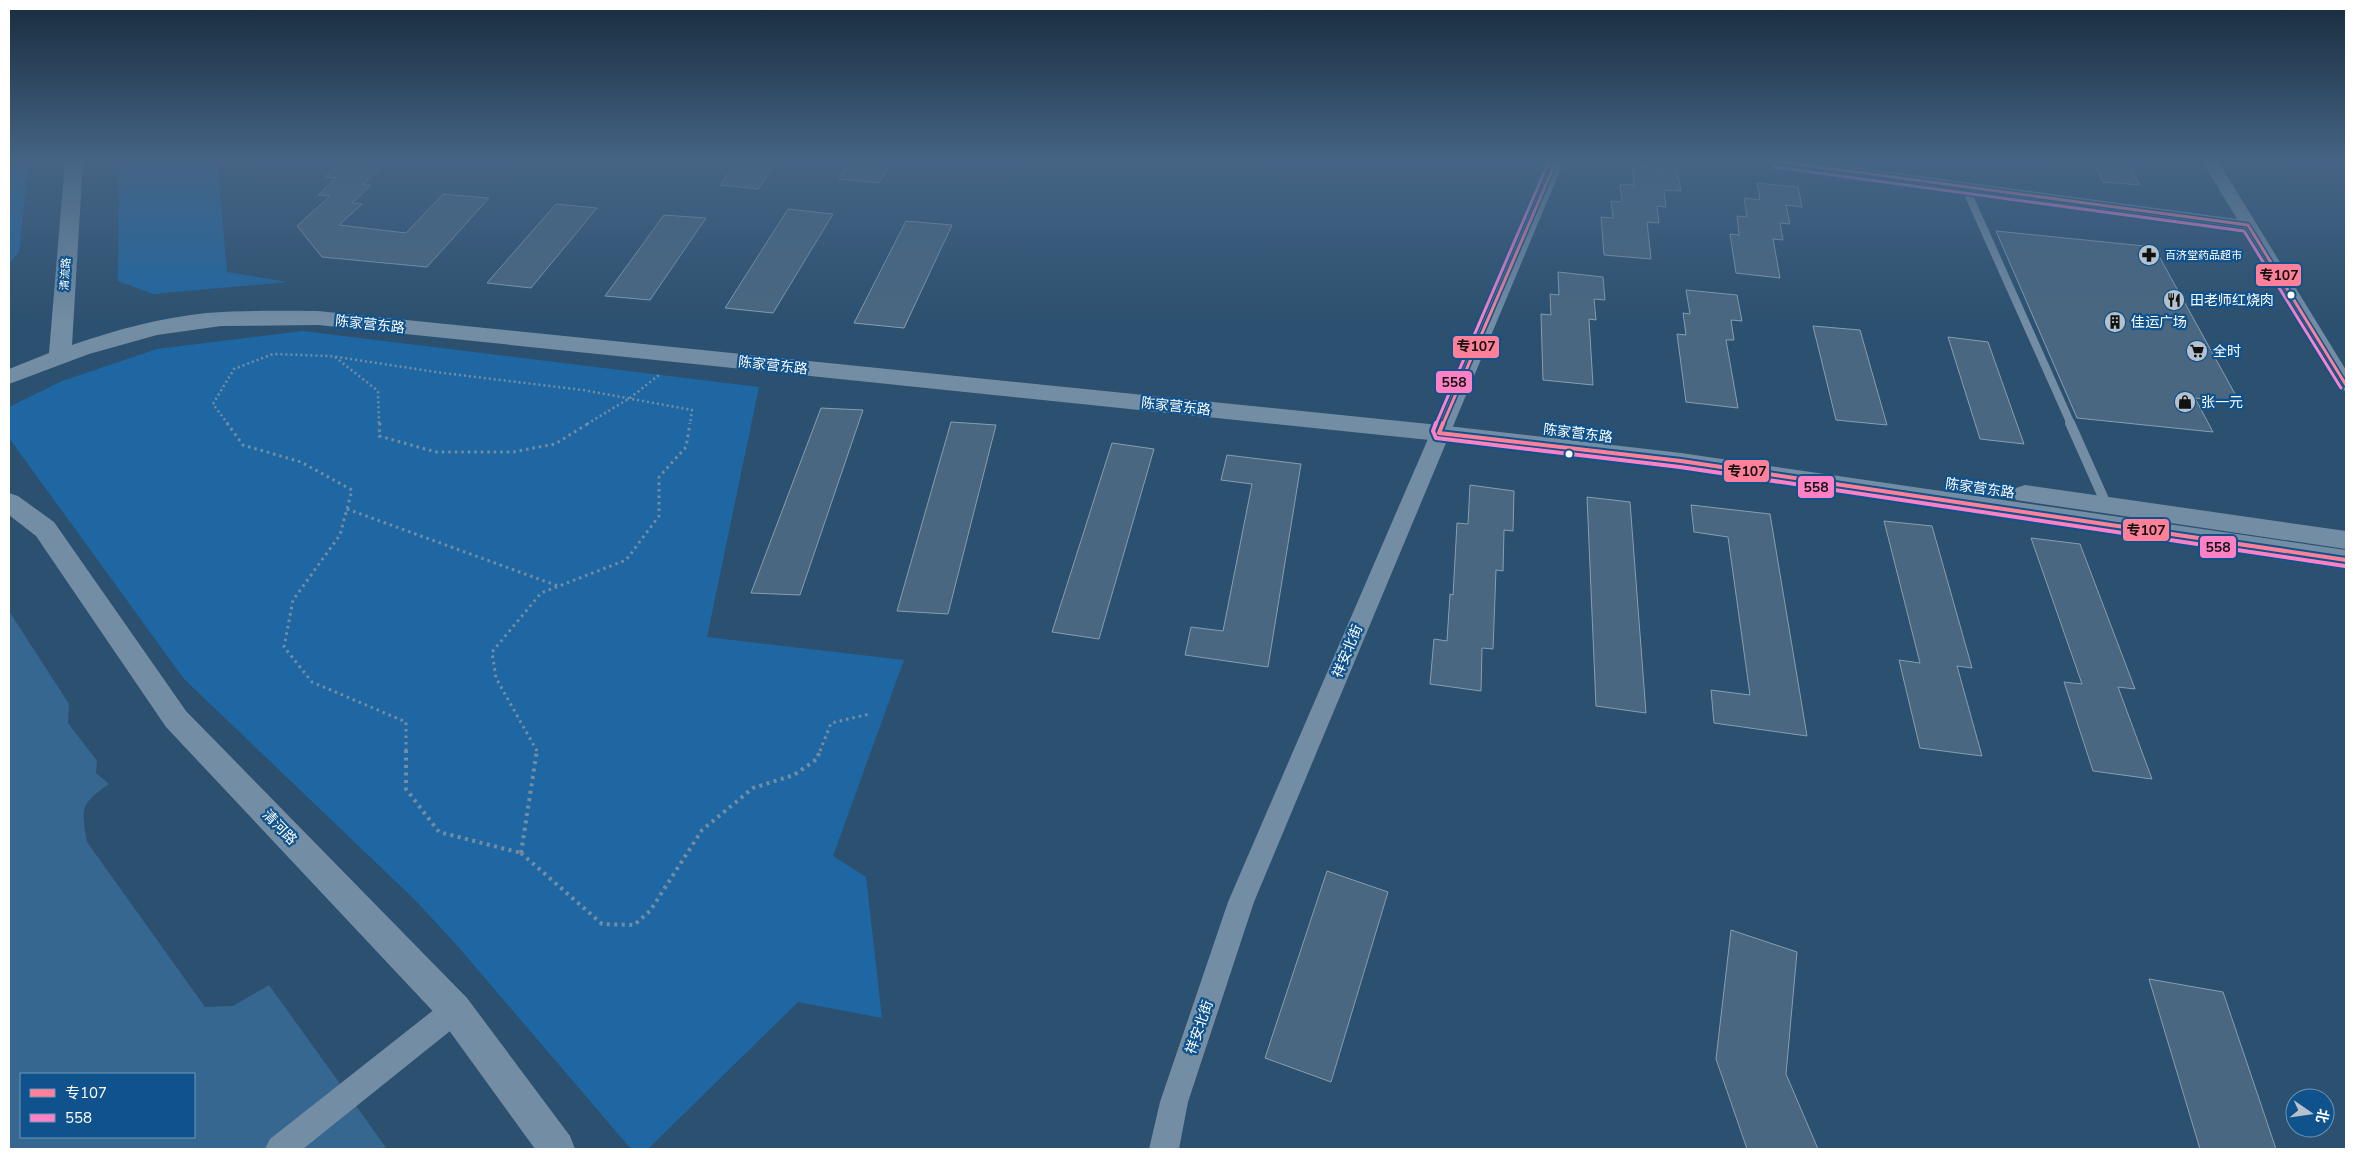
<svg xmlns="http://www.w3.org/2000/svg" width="2355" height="1158" font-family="'Nunito Sans','Noto Sans SC',sans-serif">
<rect width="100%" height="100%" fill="#2c506f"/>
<g fill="#1f67a2">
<polygon points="9,161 29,161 19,252 9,263"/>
<polygon points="119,161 217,161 227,272 288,282 153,294 118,281"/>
<polygon points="303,331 759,387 707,637 904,660 833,856 866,877 882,1018 798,1002 648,1149 631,1149 454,942 413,898 184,679 9,438 9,407 62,381 157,349"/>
</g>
<path fill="#366790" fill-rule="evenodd" d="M9 611 69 704 68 723 97 761 96 773 109 784C80 804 81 808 87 842L205 1007 233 1006 269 985 387 1149H9ZM21 1074H194V1137H21Z"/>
<g fill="#496780" stroke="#879eb2">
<polygon points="343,161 378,161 371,167 380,168 363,185 371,185 352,203 362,204 339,225 406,233 443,194 489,198 427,267 322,257 297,226 330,196 318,195 336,178 325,177"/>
<polygon points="737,161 777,161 758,189 720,185"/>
<polygon points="850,161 892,161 879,183 839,179"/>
<polygon points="2093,161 2127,161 2140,185 2103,182"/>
<polygon points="1632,166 1677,170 1681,191 1664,190 1666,207 1657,206 1659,223 1647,222 1651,259 1604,255 1601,217 1613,218 1611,201 1622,202 1620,184 1634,185"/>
<polygon points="1757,183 1798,187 1802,207 1786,205 1790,224 1780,223 1783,240 1773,239 1780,278 1736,273 1730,234 1739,235 1737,216 1747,217 1744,198 1760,200"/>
<polygon points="556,204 597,208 531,288 487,283"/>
<polygon points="788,209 833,214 773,313 725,308"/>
<polygon points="664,215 706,218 650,300 605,296"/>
<polygon points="906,221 952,225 904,328 854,323"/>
<polygon points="1996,231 2154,247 2240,403 2195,398 2213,432 2077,418"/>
<polygon points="1558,272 1603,277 1605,300 1594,299 1596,320 1589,319 1593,385 1543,380 1541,314 1551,315 1550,294 1559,295"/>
<polygon points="1686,290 1737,295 1742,321 1731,320 1734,340 1726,340 1738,408 1686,402 1677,334 1686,335 1683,313 1690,314"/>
<polygon points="1813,326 1860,330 1887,425 1836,420"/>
<polygon points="1948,337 1988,342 2024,444 1980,439"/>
<polygon points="821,408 863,410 800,595 751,593"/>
<polygon points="951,422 996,425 948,614 897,611"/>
<polygon points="1112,443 1154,449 1099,639 1052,632"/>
<polygon points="1227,455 1301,464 1268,667 1185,655 1191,627 1223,631 1252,484 1221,480"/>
<polygon points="1470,485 1514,491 1513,531 1504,530 1503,571 1496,570 1493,649 1482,648 1481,691 1430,684 1434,639 1447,641 1450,594 1453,595 1457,523 1468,524"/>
<polygon points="1587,497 1630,502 1646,713 1596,706"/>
<polygon points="1691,505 1770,514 1807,736 1714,723 1711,690 1750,695 1728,537 1694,532"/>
<polygon points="1884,521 1932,526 1972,668 1957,666 1982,756 1920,748 1899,660 1920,663"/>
<polygon points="2031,538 2080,544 2135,689 2118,687 2152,779 2093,771 2064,682 2082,684"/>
<polygon points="1327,871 1388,892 1331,1082 1265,1058"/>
<polygon points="1731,930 1797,952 1786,1074 1818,1149 1747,1149 1716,1059"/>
<polygon points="2149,979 2223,992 2276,1149 2200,1149"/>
</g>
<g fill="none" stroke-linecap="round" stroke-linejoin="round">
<g stroke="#738da4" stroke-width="2.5" stroke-dasharray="2 3" stroke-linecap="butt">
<polyline points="335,357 378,391 379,424"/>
<polyline points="228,424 213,404 234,369 273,354 330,356 443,373 583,390 692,410 690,424"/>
<polyline points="587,424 630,398 659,375"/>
</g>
<g stroke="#738da4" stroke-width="3" stroke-dasharray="2.5 4" stroke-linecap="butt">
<polyline points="227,423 243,445 301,462 352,490 340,535 293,600 284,647 312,682 406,722 406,751"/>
<polyline points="380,423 379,436 436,452 513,452 555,444 589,423"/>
<polyline points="347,509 558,586"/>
<polyline points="537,751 496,678 492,652 541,593 626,560 659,516 659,477 686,447 690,423"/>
<polyline points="820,751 831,723 870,714"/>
</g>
<g stroke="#738da4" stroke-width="4" stroke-dasharray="3 4.5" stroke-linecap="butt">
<polyline points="406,750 406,789 439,832 521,853"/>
<polyline points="521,853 602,924 634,925 650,911 702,830 753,788 794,775 817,759 820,750"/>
<polyline points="521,853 537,750"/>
</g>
<polyline stroke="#738da4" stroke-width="8" points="1965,187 2071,424"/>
<polyline stroke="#738da4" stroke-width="10" points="2070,423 2107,506"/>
<g fill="#738da4" fill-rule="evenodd">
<polygon points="1548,161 1564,161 1254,902 1188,1102 1179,1149 1149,1149 1160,1102 1228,902"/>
<polygon points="1767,161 1809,161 2237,219 2202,161 2218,161 2346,370 2346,391 2339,389 2243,229 1775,166"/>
<polygon points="455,997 465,1001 469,1010 465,1019 303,1149 265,1149 270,1139 445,1001"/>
</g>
<g fill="#738da4" fill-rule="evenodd">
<path d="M65 161H83L72 345C115 330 160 318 206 313 243 310 281 311 318 311L1439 425 1681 453 2346 550V570L1681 469 1439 441 318 325 221 326 157 335 89 354 9 384V369L49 353Z"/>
<polygon points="2025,485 2346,531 2346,549 2016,500 2013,494 2016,488"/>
<polygon points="9,493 18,496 54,522 186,711 467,998 570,1136 575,1149 535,1149 443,1022 166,727 36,536 9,515"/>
</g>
<g stroke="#0f528c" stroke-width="6">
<g id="bus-1-far1">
<polyline points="1775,161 2248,225 2346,385"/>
<polyline points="1443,424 1556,161"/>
</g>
</g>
<g stroke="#0f528c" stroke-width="8">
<polyline id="bus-1" points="1443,423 1439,433 1681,461 2346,560"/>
</g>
<g stroke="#0f528c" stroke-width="6">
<g id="bus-2-far1">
<polyline points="1774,167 2244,231 2341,388"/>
<polyline points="1436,424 1549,161"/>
</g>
</g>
<g stroke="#0f528c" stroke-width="8">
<polyline id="bus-2" points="1436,423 1433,431 1436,438 1680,467 2345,566"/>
</g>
<use href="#bus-1-far1" stroke="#ff8098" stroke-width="3"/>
<use href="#bus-1" stroke="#ff8098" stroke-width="4"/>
<use href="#bus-2-far1" stroke="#ff80c5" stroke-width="3"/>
<use href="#bus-2" stroke="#ff80c5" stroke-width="4"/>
</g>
<linearGradient id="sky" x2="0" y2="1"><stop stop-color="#182c3d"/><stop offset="0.5" stop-color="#456485"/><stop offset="1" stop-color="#456485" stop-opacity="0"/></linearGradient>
<rect width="2355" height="323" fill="url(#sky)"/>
<defs>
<g id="pharmacy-disc" transform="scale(1.125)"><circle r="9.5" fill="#b5c2cd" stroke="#0f528c"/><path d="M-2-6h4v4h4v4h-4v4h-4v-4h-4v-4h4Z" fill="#111"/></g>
<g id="restaurant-disc" transform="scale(1.125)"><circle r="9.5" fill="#b5c2cd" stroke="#0f528c"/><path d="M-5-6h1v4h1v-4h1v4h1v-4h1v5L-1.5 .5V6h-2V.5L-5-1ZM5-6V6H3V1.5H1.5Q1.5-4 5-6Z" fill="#111"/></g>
<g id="building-disc" transform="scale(1.125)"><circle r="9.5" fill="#b5c2cd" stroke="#0f528c"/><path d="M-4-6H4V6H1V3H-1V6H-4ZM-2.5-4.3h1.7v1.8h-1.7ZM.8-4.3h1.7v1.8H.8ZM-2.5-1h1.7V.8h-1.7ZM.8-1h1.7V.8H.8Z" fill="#111"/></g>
<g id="supermarket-disc" transform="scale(1.125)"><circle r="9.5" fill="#b5c2cd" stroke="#0f528c"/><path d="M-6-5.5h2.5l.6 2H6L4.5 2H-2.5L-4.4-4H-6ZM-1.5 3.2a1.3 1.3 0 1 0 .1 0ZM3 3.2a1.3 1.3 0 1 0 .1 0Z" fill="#111"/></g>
<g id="shop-disc" transform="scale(1.125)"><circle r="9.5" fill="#b5c2cd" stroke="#0f528c"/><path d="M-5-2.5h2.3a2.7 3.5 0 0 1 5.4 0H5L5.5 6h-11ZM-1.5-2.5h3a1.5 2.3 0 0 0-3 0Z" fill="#111"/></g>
</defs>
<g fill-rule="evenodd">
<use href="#pharmacy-disc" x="2149" y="255"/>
<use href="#restaurant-disc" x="2174" y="300"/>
<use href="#building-disc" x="2115" y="322"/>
<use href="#supermarket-disc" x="2197" y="351"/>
<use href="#shop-disc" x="2185" y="402"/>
</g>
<g fill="#fff" stroke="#0f528c" stroke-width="2">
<circle cx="2291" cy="295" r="4.5"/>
<circle cx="1569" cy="454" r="4.5"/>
</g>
<g text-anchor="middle" stroke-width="4.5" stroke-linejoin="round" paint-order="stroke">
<g font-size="11" fill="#fff" stroke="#0f528c" text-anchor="start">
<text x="2165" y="259">百济堂药品超市</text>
</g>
<g font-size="11" fill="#fff" stroke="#0f528c">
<text transform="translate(65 274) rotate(-86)" y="4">清流路</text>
</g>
<g font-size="14" fill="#fff" stroke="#0f528c" text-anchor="start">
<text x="2190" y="305">田老师红烧肉</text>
<text x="2131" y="327">佳运广场</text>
<text x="2213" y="356">全时</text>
<text x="2201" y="407">张一元</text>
</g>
<g font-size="14" fill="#fff" stroke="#0f528c">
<text transform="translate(370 324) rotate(6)" y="5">陈家营东路</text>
<text transform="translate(773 365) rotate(6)" y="5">陈家营东路</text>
<text transform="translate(1176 406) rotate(6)" y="5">陈家营东路</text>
<text transform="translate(1578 433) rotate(7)" y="5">陈家营东路</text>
<text transform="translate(1980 488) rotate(8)" y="5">陈家营东路</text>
<text transform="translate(1347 651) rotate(-67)" y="5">祥安北街</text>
<text transform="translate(280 827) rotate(46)" y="5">清河路</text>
<text transform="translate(1199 1027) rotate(-71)" y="5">祥安北街</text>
</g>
</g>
<g stroke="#0f528c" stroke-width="2">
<rect x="2255" y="263" width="47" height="24" rx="5" fill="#ff8098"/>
<rect x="1452" y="335" width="48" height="24" rx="5" fill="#ff8098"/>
<rect x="1435" y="370" width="38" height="24" rx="5" fill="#ff80c5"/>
<rect x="1723" y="459" width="47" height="24" rx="5" fill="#ff8098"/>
<rect x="1797" y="475" width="38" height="24" rx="5" fill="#ff80c5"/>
<rect x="2122" y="518" width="48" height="24" rx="5" fill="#ff8098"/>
<rect x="2199" y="535" width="38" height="24" rx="5" fill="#ff80c5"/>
</g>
<g font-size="14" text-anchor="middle" font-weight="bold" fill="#111">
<text x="2279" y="280">专107</text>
<text x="1476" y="351">专107</text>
<text x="1454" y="387">558</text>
<text x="1747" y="476">专107</text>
<text x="1816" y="492">558</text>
<text x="2146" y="535">专107</text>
<text x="2218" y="552">558</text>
</g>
<rect width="2355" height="1158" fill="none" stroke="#ffffff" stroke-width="20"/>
<rect x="20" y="1073" width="175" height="65" fill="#0f528c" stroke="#6f97ba"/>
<rect x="30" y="1089" width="25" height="8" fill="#ff8098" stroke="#6f97ba"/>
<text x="65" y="1098" font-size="15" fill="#ffffff">专107</text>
<rect x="30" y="1114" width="25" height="8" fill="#ff80c5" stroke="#6f97ba"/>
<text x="65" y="1123" font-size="15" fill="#ffffff">558</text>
<g transform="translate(2310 1113) rotate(103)"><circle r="24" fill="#0f528c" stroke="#6f97ba"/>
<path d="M0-4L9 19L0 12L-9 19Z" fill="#b5c2cd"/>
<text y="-8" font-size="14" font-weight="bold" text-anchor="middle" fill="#ffffff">北</text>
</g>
</svg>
